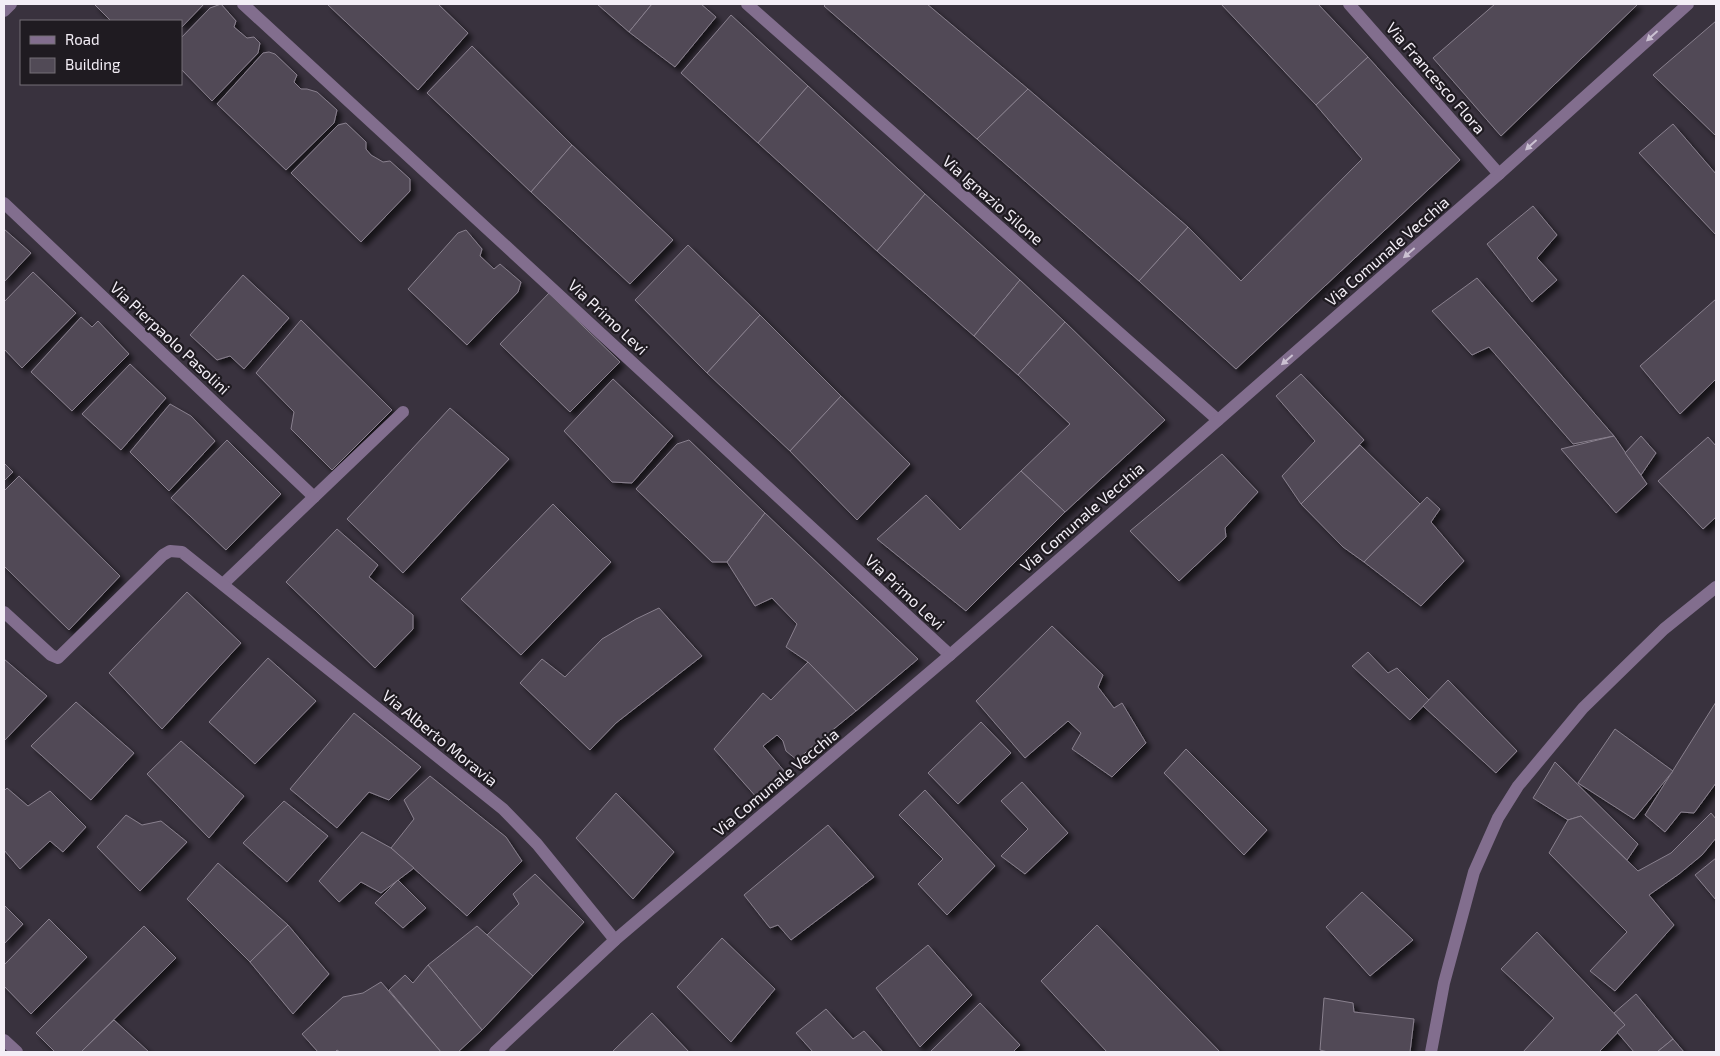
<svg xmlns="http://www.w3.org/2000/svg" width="1720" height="1056" font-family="'Exo 2',sans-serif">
<defs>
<filter id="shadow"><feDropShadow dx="4.5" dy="4.5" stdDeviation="2.5" flood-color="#0009"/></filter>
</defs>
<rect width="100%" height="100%" fill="#39323e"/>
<g fill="#514a56" stroke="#89808e" filter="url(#shadow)">
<polygon points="94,4 204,4 181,28 181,21 111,21"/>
<polygon points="221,4 236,21 234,27 247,38 254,37 260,43 258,53 212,101 181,69 181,38 210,8"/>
<polygon points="327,4 438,4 468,33 418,90"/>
<polygon points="597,4 652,4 629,32"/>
<polygon points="652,4 701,4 716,17 675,67 629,32"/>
<polygon points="826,4 927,4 1028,89 977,139 824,6"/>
<polygon points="1221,4 1318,4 1368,57 1316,105"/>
<polygon points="1495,4 1637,4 1637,5 1501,136 1433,58"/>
<polygon points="731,15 808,86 758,143 681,73"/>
<polygon points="1716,21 1716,134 1715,135 1653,75"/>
<polygon points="472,46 572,145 531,192 427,93"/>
<polygon points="269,52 275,54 297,75 294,82 301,89 307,89 317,92 337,110 334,123 286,170 217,104 263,53"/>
<polygon points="1368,57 1460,160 1236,369 1139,281 1188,227 1241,281 1362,159 1316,105"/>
<polygon points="808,86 925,194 877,251 758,143"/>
<polygon points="1028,89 1188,227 1139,281 977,139"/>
<polygon points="346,123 366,142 366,149 371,155 383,162 390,161 410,179 410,191 361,242 291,173 338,125"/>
<polygon points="1673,124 1716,174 1716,235 1639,153"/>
<polygon points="572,145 673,240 630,284 531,192"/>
<polygon points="925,194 1020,280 974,336 877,251"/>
<polygon points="1533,206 1557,235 1537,258 1557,280 1532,302 1487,244"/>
<polygon points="4,229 31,253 4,282"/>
<polygon points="466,230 482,249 480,256 494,269 500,264 521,282 518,292 467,345 408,289 458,233"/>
<polygon points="688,245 760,315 707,373 635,300"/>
<polygon points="33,272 76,313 22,368 4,349 4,302"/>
<polygon points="243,275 289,318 244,369 230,356 217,360 190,335"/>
<polygon points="1477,278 1614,436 1573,444 1489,347 1472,355 1432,311"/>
<polygon points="1020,280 1065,322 1018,375 974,336"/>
<polygon points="549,293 620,362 570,412 500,344"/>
<polygon points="1716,299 1716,379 1680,414 1640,366"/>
<polygon points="760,315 841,396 790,451 707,373"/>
<polygon points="81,317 92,327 98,321 129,354 72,411 31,372"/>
<polygon points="301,320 392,410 332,470 291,429 294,412 256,373"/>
<polygon points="1065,322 1165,420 1065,512 1021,471 1070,424 1018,375"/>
<polygon points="130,364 166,398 121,450 82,414"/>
<polygon points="1301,374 1364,440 1301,504 1282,476 1315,441 1276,396"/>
<polygon points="613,379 673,436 632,483 612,482 564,431"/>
<polygon points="841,396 910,464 857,520 790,451"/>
<polygon points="170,404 191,416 215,441 169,491 130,452"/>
<polygon points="450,408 509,459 403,573 347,519"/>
<polygon points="1614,436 1647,484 1616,513 1561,449"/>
<polygon points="1641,436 1656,453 1641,475 1625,453"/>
<polygon points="1708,437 1716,446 1716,517 1703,529 1658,481"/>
<polygon points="227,440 281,494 226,550 171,498"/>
<polygon points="689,440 765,513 727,562 712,562 636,489 677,444"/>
<polygon points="1360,445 1420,504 1364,562 1343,547 1301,504"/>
<polygon points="1222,454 1258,492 1225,528 1226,537 1179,581 1130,531"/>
<polygon points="4,463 13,472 4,481"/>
<polygon points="1021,471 1065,512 966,611 877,539 926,495 960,530"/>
<polygon points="19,476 120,576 69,630 4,566 4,491"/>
<polygon points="1427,497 1440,509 1431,522 1464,561 1421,606 1364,562"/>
<polygon points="553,504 611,562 521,655 461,599"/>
<polygon points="765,513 918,659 856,711 808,662 786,647 797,624 772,598 755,606 727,562"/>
<polygon points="337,529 378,565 369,577 413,615 413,629 375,668 286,582"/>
<polygon points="187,592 241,643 162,729 109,673"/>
<polygon points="659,608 702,656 616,723 590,750 520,683 542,659 565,677 602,639 636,619"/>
<polygon points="1052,626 1103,675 1098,687 1114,708 1122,703 1146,743 1112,777 1072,749 1081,733 1068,721 1025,758 976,701"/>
<polygon points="1368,652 1388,673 1397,668 1429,700 1410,720 1352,666"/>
<polygon points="268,658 316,701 255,764 209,722"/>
<polygon points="4,659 47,696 4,741"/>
<polygon points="808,662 856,711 814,745 797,760 786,751 783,741 777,735 763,746 785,772 758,799 714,749 763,693 771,700"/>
<polygon points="1448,680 1517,751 1496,773 1423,706"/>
<polygon points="76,702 134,753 91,800 31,746"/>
<polygon points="1716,702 1716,783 1694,813 1681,812 1665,832 1645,815"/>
<polygon points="354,713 421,767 389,800 369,792 337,828 290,789"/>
<polygon points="981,722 1011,753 958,804 928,773"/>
<polygon points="1615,729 1673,771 1634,819 1578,783"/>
<polygon points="181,741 244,796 209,838 147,774"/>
<polygon points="1186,749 1267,830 1244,855 1164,773"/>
<polygon points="1555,762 1638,844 1627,860 1581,816 1568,820 1533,798"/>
<polygon points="430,776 506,837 522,861 467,916 391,848 414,819 404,800"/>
<polygon points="1022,782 1068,833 1025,874 1001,856 1028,829 1001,801"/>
<polygon points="7,788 28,806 50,791 86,827 63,852 50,841 20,869 4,850 4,791"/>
<polygon points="925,790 995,866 947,915 918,884 943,859 899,815"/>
<polygon points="616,793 674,852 633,899 576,838"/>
<polygon points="284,801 328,836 287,882 243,843"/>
<polygon points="1711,813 1716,819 1716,838 1702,855 1679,874 1649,895 1674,925 1615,991 1590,971 1627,932 1549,853 1568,820 1581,816 1638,871 1671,853"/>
<polygon points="126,815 142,825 161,821 187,842 140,891 97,847"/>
<polygon points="828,825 874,877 791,940 778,925 770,928 744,895"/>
<polygon points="362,832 391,848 414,868 381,893 361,882 339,902 319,881"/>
<polygon points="1716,858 1716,900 1695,875"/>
<polygon points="218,863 288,925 250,962 187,899"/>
<polygon points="535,874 584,922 533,976 487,935 519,904 513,894"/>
<polygon points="398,880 426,908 403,928 375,903"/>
<polygon points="1362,892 1413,940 1370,976 1326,927"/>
<polygon points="4,905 23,924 4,944"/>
<polygon points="49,919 87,957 31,1014 4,986 4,965"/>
<polygon points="288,925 329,974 293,1014 250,962"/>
<polygon points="1097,925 1220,1052 1107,1052 1041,981"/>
<polygon points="144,926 176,958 81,1052 55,1052 36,1033"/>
<polygon points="477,926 533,976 482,1030 428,965"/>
<polygon points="1537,932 1625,1025 1599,1052 1523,1052 1554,1018 1501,969"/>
<polygon points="722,938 775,989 731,1042 677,987"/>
<polygon points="928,945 972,995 920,1047 876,988"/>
<polygon points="428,965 482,1030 458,1052 441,1052 389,990 405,975 413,983"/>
<polygon points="381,982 441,1052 340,1052 337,1050 335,1052 318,1052 302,1034 343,997 363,993"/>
<polygon points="1636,994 1673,1039 1657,1052 1634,1052 1617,1032 1625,1025 1614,1013"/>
<polygon points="1324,998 1353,1003 1354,1012 1414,1019 1410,1052 1328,1052 1320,1050"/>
<polygon points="980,1003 1020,1045 1013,1052 930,1052"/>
<polygon points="826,1009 853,1039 864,1031 883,1052 813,1052 796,1033"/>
<polygon points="652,1013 689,1052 612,1052"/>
<polygon points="114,1020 149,1052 81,1052"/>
<polygon points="1673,1039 1684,1052 1657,1052"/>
</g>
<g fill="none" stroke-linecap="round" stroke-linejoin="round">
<g stroke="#826e8e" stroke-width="12">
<polyline points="243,4 950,655"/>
<polyline points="747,4 1218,420"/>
<polyline points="1349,4 1499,174"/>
<polyline points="4,11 11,4"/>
<polyline points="4,203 314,497"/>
<polyline points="223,584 403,412"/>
<polyline points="4,612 51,655 58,658 163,555 170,551 182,552 503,809 537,844 615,940"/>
<polyline points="4,1040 17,1052"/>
<polyline points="495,1052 615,940 950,655 1499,174 1688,4"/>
<polyline points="1431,1052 1444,983 1474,872 1498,818 1518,786 1583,708 1664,629 1716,587"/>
</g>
</g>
<defs><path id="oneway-solid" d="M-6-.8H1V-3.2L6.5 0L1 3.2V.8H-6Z" transform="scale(1.25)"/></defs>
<g fill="#cbc1d2">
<use href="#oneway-solid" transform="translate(1652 36) rotate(138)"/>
<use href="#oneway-solid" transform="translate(1531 145) rotate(138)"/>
<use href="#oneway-solid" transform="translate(1409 253) rotate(139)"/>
<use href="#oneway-solid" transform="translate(1287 360) rotate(139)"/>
</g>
<g text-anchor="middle" stroke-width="4.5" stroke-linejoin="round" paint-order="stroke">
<g font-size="16" fill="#f3eef6" stroke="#1f1b21">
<text transform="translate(1436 78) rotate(49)" y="6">Via Francesco Flora</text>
<text transform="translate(993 200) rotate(41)" y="6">Via Ignazio Silone</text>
<text transform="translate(1387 251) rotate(-41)" y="6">Via Comunale Vecchia</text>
<text transform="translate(608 317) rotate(43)" y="6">Via Primo Levi</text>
<text transform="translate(170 338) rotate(43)" y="6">Via Pierpaolo Pasolini</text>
<text transform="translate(1082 517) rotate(-41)" y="6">Via Comunale Vecchia</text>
<text transform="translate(905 592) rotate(43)" y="6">Via Primo Levi</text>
<text transform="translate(440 738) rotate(39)" y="6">Via Alberto Moravia</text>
<text transform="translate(776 782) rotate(-40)" y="6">Via Comunale Vecchia</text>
</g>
</g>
<rect width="1720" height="1056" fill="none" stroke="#f3eef6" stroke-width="10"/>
<rect x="20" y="20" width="162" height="65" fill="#1f1b21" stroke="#746f76"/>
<rect x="30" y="36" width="25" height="8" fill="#826e8e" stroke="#746f76"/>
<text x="65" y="45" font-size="15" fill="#f3eef6">Road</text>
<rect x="30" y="58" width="25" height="15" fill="#514a56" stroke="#746f76"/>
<text x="65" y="70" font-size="15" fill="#f3eef6">Building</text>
</svg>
